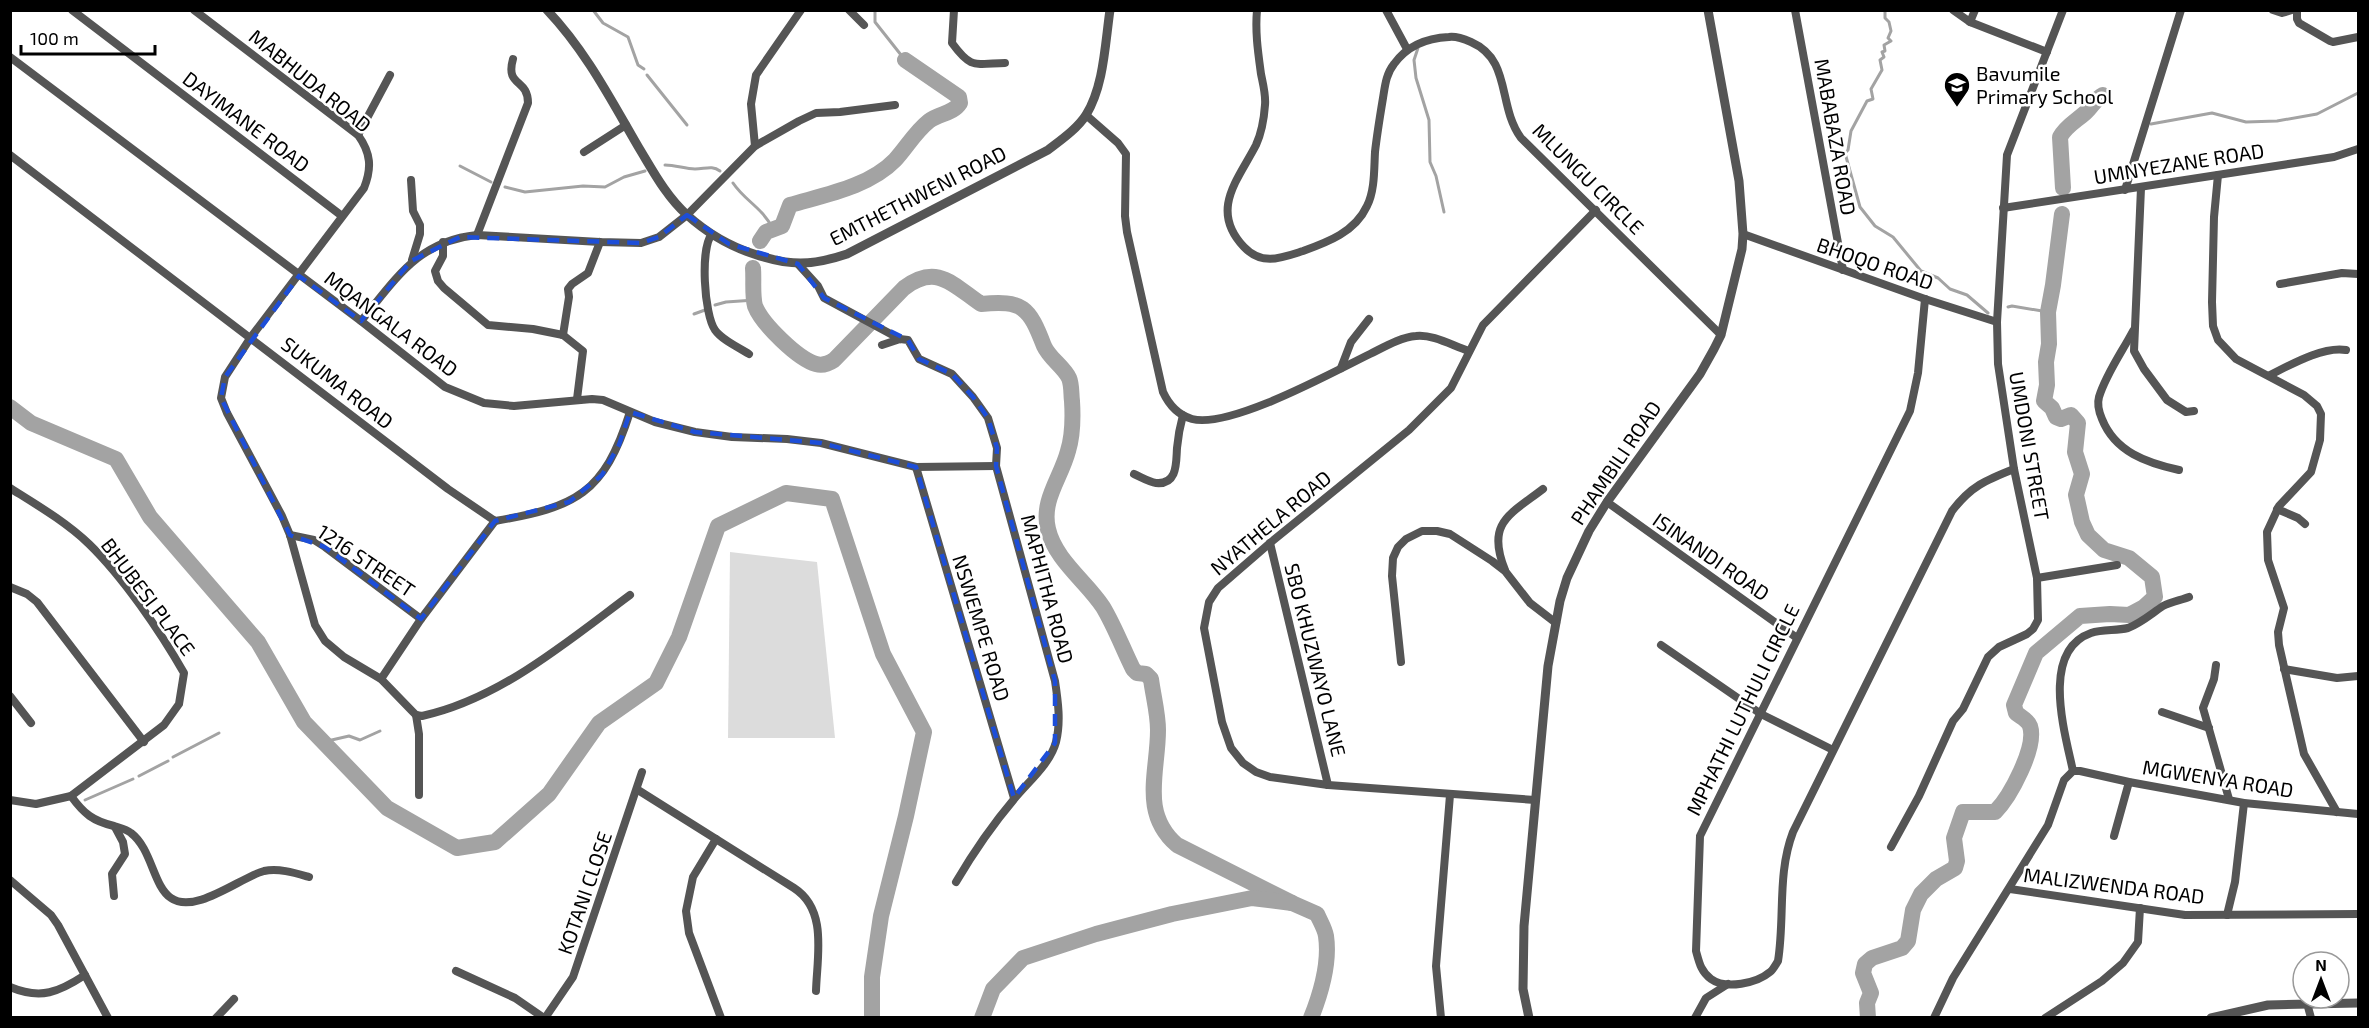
<svg xmlns="http://www.w3.org/2000/svg" width="2369" height="1028" font-family="'Exo 2',sans-serif">
<rect width="100%" height="100%" fill="#fff"/>
<polygon fill="#dcdcdc" points="730,552 817,562 835,738 728,738"/>
<g fill="none" stroke-linecap="round" stroke-linejoin="round">
<g stroke="#a3a3a3" stroke-width="3">
<polyline points="593,10 603,23 628,37 638,65 644,69"/>
<polyline points="875,10 875,22 905,60"/>
<polyline points="1885,10 1885,18 1889,22 1891,31 1888,38 1891,41 1884,45 1885,51 1882,52 1884,57 1880,60 1882,70 1871,89 1873,99 1867,101 1851,131 1848,150 1845,153 1860,207 1875,226 1893,237 1921,271 1938,278 1950,289 1967,295 1988,313"/>
<polyline points="1418,48 1414,60 1416,78 1429,120 1430,162 1436,176 1444,212"/>
<polyline points="647,75 687,125"/>
<polyline points="2151,124 2212,113 2246,122 2277,121 2317,114 2358,93"/>
<path d="M665 165C676 165 685 169 695 169 705 169 712 165 720 171"/>
<polyline points="460,166 491,182"/>
<path d="M733 183C745 201 762 207 773 229"/>
<polyline points="505,187 525,192 583,186 605,187 624,177 645,171"/>
<polyline points="715,305 726,302 755,300"/>
<polyline points="2008,307 2012,306 2048,312"/>
<polyline points="694,314 705,310"/>
<polyline points="323,742 349,736 360,740 380,731"/>
<polyline points="173,757 219,733"/>
<polyline points="139,776 168,761"/>
<polyline points="85,800 133,779"/>
</g>
<g stroke="#a3a3a3" stroke-width="16">
<path d="M2063 188 2060 137C2066 126 2076 121 2085 113 2092 107 2095 99 2103 95"/>
<path d="M760 241 766 232 782 226 790 205C824 195 869 187 895 160 907 147 915 132 929 121 939 113 953 114 960 103L959 97 905 60"/>
<path d="M753 268C754 280 752 295 755 306 762 324 798 359 816 364 823 366 828 364 834 360L904 288C937 263 953 285 981 304 1023 300 1029 307 1044 346 1050 359 1063 366 1069 378 1072 385 1071 394 1072 401 1073 417 1073 435 1068 451 1061 478 1041 500 1048 529 1055 560 1087 582 1103 607 1115 627 1123 649 1133 669L1137 673 1146 674 1151 679C1153 695 1158 713 1158 730 1158 772 1140 813 1177 845L1292 903"/>
<polyline points="10,407 31,423 116,459 150,517 258,642 304,722 387,808 457,848 495,842 549,794 599,723 656,683 679,637 718,526 786,493 832,499 883,654 924,732 906,816 881,916 872,977 872,1018"/>
<path d="M982 1018 993 989 1023 958 1096 934 1172 914 1252 898 1292 903 1317 914C1320 921 1325 929 1326 936 1330 963 1321 993 1311 1018"/>
<path d="M1868 1018 1867 1003 1871 993 1863 973 1865 964 1872 958 1902 948 1908 941 1913 910 1921 894 1936 879 1955 868 1957 861 1954 838 1963 812H1995C2010 797 2037 747 2030 726 2028 720 2021 717 2016 713L2014 705 2036 653 2080 616 2110 614 2129 615 2144 607 2155 597 2152 577 2129 558 2104 550 2088 535 2082 522 2076 495 2082 474 2075 452 2078 423 2071 415 2061 419 2056 417 2052 408 2044 401 2047 385 2046 362 2049 344 2048 312 2053 285 2062 214"/>
</g>
<g stroke="#555" stroke-width="8">
<polyline points="72,10 342,216"/>
<path d="M194 10 358 135C371 153 372 168 364 188L251 337 225 377 221 398 227 413 282 516 290 535 315 625 325 641 344 657 381 679 412 711 416 715 422 716C500 699 568 641 630 595"/>
<polyline points="849,10 864,25"/>
<path d="M954 10 952 43C971 69 974 64 1005 63"/>
<path d="M1257 10C1255 32 1258 52 1261 74 1263 84 1266 95 1265 105 1264 119 1262 132 1256 145 1238 180 1209 210 1244 247 1262 266 1281 258 1303 251 1328 242 1355 232 1367 206 1375 190 1374 169 1375 152 1377 134 1380 116 1383 98 1385 86 1386 74 1394 64 1407 46 1427 38 1449 37 1456 36 1464 39 1471 42 1512 60 1497 105 1521 138L1721 335"/>
<polyline points="1386,10 1407,49"/>
<polyline points="1795,10 1843,270"/>
<polyline points="1953,10 1970,22 2047,52"/>
<polyline points="2273,10 2282,13 2292,10"/>
<polyline points="2297,10 2297,19 2299,23 2330,41 2333,42 2358,37"/>
<polyline points="1970,22 1975,10"/>
<polyline points="10,57 361,321 445,387 484,403 514,406 592,399 603,400 655,422 695,432 732,437 787,439 821,443 916,467 996,466"/>
<path d="M1086 115 1118 143 1126 154 1125 216 1127 232 1163 392C1169 405 1178 415 1192 419 1230 429 1333 372 1370 354 1384 347 1401 337 1416 336 1433 334 1453 346 1469 351"/>
<polyline points="358,135 390,75"/>
<polyline points="755,146 751,104 756,75 801,10"/>
<polyline points="584,152 626,125"/>
<path d="M10 155 448 489 495 521C576 507 604 494 630 412"/>
<polyline points="2218,175 2214,217 2212,302 2213,326 2218,340 2236,359 2304,395 2317,406 2321,414 2320,440 2311,472 2279,506 2267,532 2268,560 2284,608 2278,632 2279,645 2304,754 2337,812"/>
<polyline points="411,180 413,211 420,225 420,234 412,260"/>
<polyline points="2141,188 2134,351 2144,369 2167,400 2186,412 2194,411"/>
<polyline points="2125,190 2181,10"/>
<polyline points="2003,208 2334,157 2358,149"/>
<path d="M712 234C700 248 704 314 715 330 722 340 738 347 749 354"/>
<polyline points="1743,234 1925,299 1997,322"/>
<path d="M477 235 528 103C528 78 505 87 513 59"/>
<polyline points="443,242 443,256 435,271 438,281 444,288 488,325 533,329 563,335 583,351 577,399"/>
<polyline points="798,264 818,286 824,298 900,339"/>
<polyline points="2280,284 2342,273 2358,274"/>
<path d="M1925 299 1918 373 1910 411 1700 836 1696 951C1699 962 1701 972 1711 979 1726 990 1757 983 1770 972 1773 970 1776 964 1778 961 1785 917 1777 874 1793 832L1952 511C1971 486 1986 480 2014 469"/>
<path d="M361 321C396 279 418 241 477 235L600 242 641 243 659 237 687 215 755 146 799 121 816 113 840 112 895 105"/>
<path d="M2133 331C2122 352 2106 374 2099 397 2097 404 2099 412 2102 419 2115 452 2147 463 2179 470"/>
<polyline points="563,335 569,297 568,289 572,284 588,273 600,242"/>
<path d="M882 345 900 339 908 340 919 359 952 374 973 397 988 418 997 448 996 466 1055 681C1058 701 1061 722 1056 742 1050 764 1029 781 1015 798 993 824 973 853 956 882"/>
<polyline points="1341,368 1351,342 1369,319"/>
<path d="M2270 375C2290 365 2323 346 2346 350"/>
<polyline points="916,467 1014,798"/>
<path d="M1134 474C1141 477 1149 482 1156 483 1178 485 1176 462 1177 448 1178 437 1180 426 1183 415"/>
<path d="M10 488C37 505 66 522 89 544 123 577 160 631 184 673L179 704 164 725 71 796 36 804 10 800"/>
<polyline points="1607,502 1797,638"/>
<polyline points="2277,509 2298,518 2305,524"/>
<polyline points="290,535 314,540 325,547 421,619"/>
<polyline points="1270,543 1328,785"/>
<path d="M1505 570C1486 523 1509 515 1543 489"/>
<polyline points="2037,578 2117,565"/>
<polyline points="10,587 27,594 37,602 144,742"/>
<polyline points="1661,645 1761,714 1833,750"/>
<polyline points="1401,662 1392,576 1393,558 1398,547 1406,539 1422,531 1437,531 1450,534 1492,561 1505,571 1530,603 1556,623"/>
<polyline points="2216,665 2214,679 2203,708 2229,799"/>
<polyline points="2284,669 2337,678 2358,676"/>
<polyline points="381,679 421,619 495,521"/>
<polyline points="10,696 31,723"/>
<polyline points="2162,712 2209,728"/>
<polyline points="416,715 419,734 419,795"/>
<polyline points="2073,771 2080,771 2129,782 2244,803 2358,814"/>
<path d="M2073 771C2065 733 2040 651 2091 633 2103 629 2116 631 2128 628 2141 623 2151 614 2163 606 2171 602 2181 600 2189 597"/>
<path d="M638 790 794 888C828 910 817 956 816 991"/>
<path d="M71 796C84 814 93 821 114 826 120 828 126 829 131 833 152 849 153 886 171 898 195 915 241 877 264 871 279 868 295 873 309 877"/>
<polyline points="1535,800 1328,785 1270,777 1256,772 1243,763 1231,748 1222,722 1204,628 1209,602 1218,588 1270,543 1409,430 1451,388 1483,325 1596,210"/>
<polyline points="2114,836 2129,782"/>
<polyline points="716,839 693,877 686,911 689,933 721,1018"/>
<polyline points="1891,847 1919,796 1953,721 1963,709 1988,657 1999,647 2027,634 2033,629 2038,620 2037,578 2014,469 1998,364 1997,322 2007,155 2063,10"/>
<polyline points="10,880 51,915 58,925 108,1018"/>
<polyline points="2010,889 2185,915 2358,914"/>
<polyline points="114,896 112,874 125,854 123,842 115,827"/>
<polyline points="2227,915 2235,882 2244,803"/>
<polyline points="456,971 515,998 544,1018"/>
<path d="M10 987C41 1000 59 992 85 975"/>
<polyline points="2307,1003 2311,1018"/>
<polyline points="216,1018 234,999"/>
<polyline points="545,1018 573,977 642,772"/>
<polyline points="1441,1018 1436,966 1450,795"/>
<polyline points="1695,1018 1706,998 1728,984"/>
<polyline points="1934,1018 1953,978 2048,825 2064,780 2073,771"/>
<polyline points="2045,1018 2102,981 2123,963 2138,942 2140,908"/>
</g>
<g stroke="#555" stroke-width="9">
<path d="M547 10C586 51 611 100 639 148 653 171 666 196 687 215 706 232 729 246 754 254 789 266 812 266 847 254L1048 150C1061 140 1077 129 1086 115 1104 86 1105 44 1110 10"/>
<polyline points="1529,1018 1523,989 1524,926 1548,666 1560,601 1567,578 1589,531 1607,502 1700,374 1714,349 1721,335 1742,249 1743,234 1739,181 1708,10"/>
<polyline points="2211,1018 2268,1005 2358,1003"/>
</g>
</g>
<path fill="none" stroke="#1d4ed8" stroke-width="4.5" stroke-dasharray="12 8" stroke-linejoin="round" d="M687 215 729 244 798 264 824 298 908 340 919 359 952 374 973 397 988 418 997 448 996 466 1055 681V743L1014 798 916 467 821 443 695 432 630 412 619 445 602 475 569 502 495 521 421 619 325 547 290 535 221 398 225 377 299 276 361 321 411 261 460 237 641 243 659 237Z"/>
<defs>
<g id="school-pin" transform="scale(1.35)"><path d="M0 17L-7.5 6A9.5 9.5 0 1 1 7.5 6Z" fill="#000" stroke="#fff"/><path d="M0-5L7-2L0 1L-7-2ZM-4 1L0 2.5L4 1V4Q0 6-4 4Z" fill="#fff"/></g>
</defs>
<g fill-rule="evenodd">
<use href="#school-pin" x="1957" y="85"/>
</g>
<g text-anchor="middle" stroke-width="5" stroke-linejoin="round" paint-order="stroke">
<g font-size="20" fill="#000" stroke="#fff" text-anchor="start">
<text x="1976" y="81">Bavumile<tspan x="1976" dy="23">Primary School</tspan></text>
</g>
<g font-size="20" fill="#000" stroke="#fff">
<text transform="translate(310 81) rotate(39)" y="7">MABHUDA ROAD</text>
<text transform="translate(246 122) rotate(37)" y="7">DAYIMANE ROAD</text>
<text transform="translate(1835 137) rotate(80)" y="7">MABABAZA ROAD</text>
<text transform="translate(2179 164) rotate(-9)" y="7">UMNYEZANE ROAD</text>
<text transform="translate(1588 179) rotate(45)" y="7">MLUNGU CIRCLE</text>
<text transform="translate(918 196) rotate(-27)" y="7">EMTHETHWENI ROAD</text>
<text transform="translate(1875 264) rotate(19)" y="7">BHOQO ROAD</text>
<text transform="translate(391 324) rotate(37)" y="7">MQANGALA ROAD</text>
<text transform="translate(337 383) rotate(38)" y="7">SUKUMA ROAD</text>
<text transform="translate(2029 446) rotate(80)" y="7">UMDONI STREET</text>
<text transform="translate(1616 463) rotate(-56)" y="7">PHAMBILI ROAD</text>
<text transform="translate(1271 523) rotate(-40)" y="7">NYATHELA ROAD</text>
<text transform="translate(1711 557) rotate(35)" y="7">ISINANDI ROAD</text>
<text transform="translate(366 561) rotate(34)" y="7">1216 STREET</text>
<text transform="translate(1047 589) rotate(75)" y="7">MAPHITHA ROAD</text>
<text transform="translate(148 597) rotate(53)" y="7">BHUBESI PLACE</text>
<text transform="translate(981 628) rotate(73)" y="7">NSWEMPE ROAD</text>
<text transform="translate(1315 660) rotate(76)" y="7">SBO KHUZWAYO LANE</text>
<text transform="translate(1743 710) rotate(-64)" y="7">MPHATHI LUTHULI CIRCLE</text>
<text transform="translate(2218 779) rotate(9)" y="7">MGWENYA ROAD</text>
<text transform="translate(2114 886) rotate(7)" y="7">MALIZWENDA ROAD</text>
<text transform="translate(585 893) rotate(-71)" y="7">KOTANI CLOSE</text>
</g>
</g>
<rect width="2369" height="1028" fill="none" stroke="#000000" stroke-width="24"/>
<g transform="translate(2321 980)"><circle r="28" fill="#ffffff" stroke="#999999" stroke-width="1.5"/>
<path d="M0-4.5L10 22L0 15L-10 22Z" fill="#000000"/>
<text y="-9" font-size="16" font-weight="bold" text-anchor="middle" fill="#000000">N</text>
</g>
<path d="M21 45v9h134v-9" fill="none" stroke="#000000" stroke-width="3"/>
<text x="30" y="45" font-size="18" fill="#000000" stroke="#ffffff" stroke-width="4.5" paint-order="stroke">100 m</text>
</svg>
